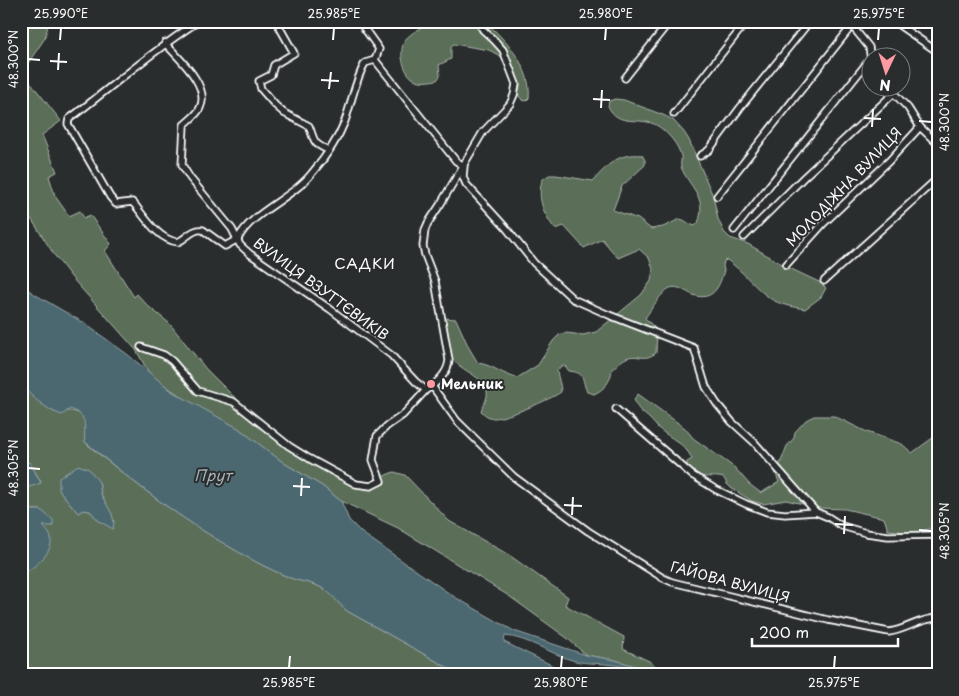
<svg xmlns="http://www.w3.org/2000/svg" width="959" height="696" font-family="'Playpen Sans',sans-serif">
<rect width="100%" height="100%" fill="#2a2d2e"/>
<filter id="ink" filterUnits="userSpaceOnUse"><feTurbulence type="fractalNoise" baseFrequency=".02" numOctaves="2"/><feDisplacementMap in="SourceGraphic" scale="10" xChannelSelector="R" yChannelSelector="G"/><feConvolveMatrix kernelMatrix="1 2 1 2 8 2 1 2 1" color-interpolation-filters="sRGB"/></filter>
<g filter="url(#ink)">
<g fill="#5a6e58" stroke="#acb6ac" fill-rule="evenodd">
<polygon points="21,21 49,21 45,38 24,69 27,78 61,121 42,135 57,172 49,176 55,196 69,216 80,211 84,218 90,215 111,244 105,251 134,297 137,294 148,306 169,323 206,369 231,394 274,433 293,447 327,467 364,483 374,483 386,475 394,472 405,475 449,521 509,555 568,597 565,605 624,637 623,649 649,661 667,675 652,675 635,666 615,660 586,655 567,638 509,596 398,528 341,501 322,486 284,463 238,428 192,404 150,375 136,350 72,278 55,256 21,203"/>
<path d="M430 21H485C506 41 532 67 529 98L526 101 522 100 514 89 510 71 502 57 489 50 454 44 451 46V59L439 65 440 76 437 80C430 81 421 83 414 79 403 73 398 51 405 40 411 32 423 28 430 21Z"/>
<path d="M615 99 624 100 663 115 673 120 684 132 689 140 713 196 718 219 724 232 730 238 748 244 785 266 821 283 826 288 821 297 805 309C793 307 781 305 771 299 755 288 743 271 727 260L724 261 723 266 724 270C720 286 713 302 693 295 686 292 678 285 670 288 662 291 651 310 645 318L657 330 656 353C643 362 640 354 629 357 622 359 617 365 612 369 611 381 605 389 594 394L587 392C581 378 586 373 569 371L565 366H561L557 371C558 379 561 384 561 392 549 400 509 417 495 418 489 418 485 415 481 411 482 406 486 402 487 396 490 377 459 372 452 357 446 347 446 330 445 318L456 319 469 348 478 363C493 365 503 375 517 378L538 365 553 341 559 335 566 333 583 335 596 332 641 295 651 281 653 269 649 258 639 249 618 258 602 239 584 248 564 226 555 229C543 213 537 199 542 180L549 175H556L593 181C609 164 617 153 642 155L645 160V165L622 186 613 210 638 219 651 229 663 227 680 219C686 220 689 225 695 226L698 223C708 197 689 187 681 167 680 163 682 159 681 156 678 144 668 133 658 126 640 115 619 129 608 106L609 101Z"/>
<path d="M21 385 40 402 54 412C67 411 83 407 86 426 86 431 84 436 85 442L88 445C135 484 182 520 235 550 253 561 273 571 293 579 303 582 313 583 322 588 332 593 338 604 347 611L461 675H21V575L29 569 42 525 41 510H31L21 507V490L41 482 30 463 21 460ZM99 482 101 494 114 522 99 521 90 511 83 510 78 513 59 490Z"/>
<path d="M638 394 685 428 693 438 735 468 749 484 761 493 779 482 775 472 780 464 787 446 794 438 795 432 806 420 814 416H834L867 432 902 444 912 453 938 434V526L915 533 888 530 884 518 845 509 820 508 786 500 763 504 752 501 731 488 727 484 724 478C706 474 706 482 687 468V462L692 459C685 443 671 439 658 428 655 425 653 422 650 419 641 411 638 411 634 399Z"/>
</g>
<g fill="#4c6870" stroke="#94a4a9">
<path d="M21 285 36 295 84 323 127 354 173 392 238 428 284 463 322 486 341 501 349 520 362 533 453 596 514 631 586 655 615 660 635 666 650 674 647 675C636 671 625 666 614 665 601 663 588 664 575 661 553 655 526 637 505 636L504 642 572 675H461L347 611C338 604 332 593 322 588 313 583 303 582 293 579 273 571 253 561 235 550 182 520 135 484 89 445L85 442C83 427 90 416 70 409L62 415C46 410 32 397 21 385Z"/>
<polygon points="21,460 30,463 41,483 21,490"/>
<polygon points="78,465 89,469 99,482 101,494 112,514 114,522 113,529 99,521 90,511 83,510 78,513 59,490 59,478"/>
<path d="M21 507 31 510H41L53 520V526H43C46 530 51 534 51 539 53 554 32 569 21 575Z"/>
</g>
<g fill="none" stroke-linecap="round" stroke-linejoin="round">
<g stroke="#fff" stroke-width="9">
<g id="minor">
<path d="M199 21C153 50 112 87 69 119L68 124 110 197 116 204 132 202 135 205C146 219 159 240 178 242 187 238 193 228 203 230L225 246 238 239"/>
<path d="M276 21 294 53 274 65 271 75 259 81 261 89 275 105 284 113 309 126C315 141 312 143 328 150"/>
<polyline points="359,21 379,49 375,60 456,161 464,166 463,177 466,184 507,229 534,263 573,299 609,315 694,348 706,387 717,404 732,422 754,442 816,512"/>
<polyline points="848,21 869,47 872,67"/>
<polyline points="893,21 938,52"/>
<path d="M165 43C178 58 211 86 200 108 197 115 189 120 184 125L182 165 190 178 232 229 240 245 250 254 330 309 391 355 416 382 426 390C437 383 448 374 449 360L435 281 425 255 423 246 425 230 428 223 440 205 483 132 510 104 514 95 516 84 503 50 494 40 483 30 478 21"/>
<polyline points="625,78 670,21"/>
<polyline points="889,88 908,108 920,127 938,144"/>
<polyline points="674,114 747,21"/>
<polyline points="700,156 709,150 740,108 810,21"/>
<polyline points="717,196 851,27"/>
<polyline points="734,230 870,59"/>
<polyline points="744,237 804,177 894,93"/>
<path d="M238 239C251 212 293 198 312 173 325 158 338 139 345 121 352 101 355 81 365 63L375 60"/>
<polyline points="786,265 824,223 889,161 920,127"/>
<polyline points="824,281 938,178"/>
<polyline points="141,347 164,355 172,361 198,391 234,402 289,446 310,459 356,484 371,486 381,481 373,460 377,436 387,426 403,415 426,390"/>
<path d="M432 386 457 421 514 477 588 531 663 578 672 582 828 620 889 632C906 630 920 618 938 618"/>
<polyline points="616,409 692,475 715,489 746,504 767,512 785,514 816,512 828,517 842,526 866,533 888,536 938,535"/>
</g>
</g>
<use href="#minor" stroke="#2a2d2e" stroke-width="5.5"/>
</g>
</g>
<path fill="none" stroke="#fff" stroke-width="2" d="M60 40 61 28M333 40 334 28M605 40 606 28M878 40 879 28M28 59 40 60M50 61 67 62M58 70 59 53M321 80 339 81M329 89 331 72M593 99 610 100M601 108 602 90M864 118 881 119M919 121 932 122M872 127 873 109M28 468 40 469M293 486 310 487M301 496 302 478M564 505 582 506M572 515 573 497M835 524 853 525M919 530 932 531M844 534 845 516M289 668 290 656M561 668 562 656M834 668 835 656"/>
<circle fill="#ff9aa2" stroke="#2a2d2e" stroke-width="2" cx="431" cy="384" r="5"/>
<g text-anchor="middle" stroke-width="4" stroke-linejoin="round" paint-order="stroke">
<g font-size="14" fill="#fff" stroke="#2a2d2e">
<text transform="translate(844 187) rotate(-46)" y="5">МОЛОДІЖНА ВУЛИЦЯ</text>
<text transform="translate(321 289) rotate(36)" y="5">ВУЛИЦЯ ВЗУТТЄВИКІВ</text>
<text transform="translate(730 582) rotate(15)" y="5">ГАЙОВА ВУЛИЦЯ</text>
</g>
<g font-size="14" font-weight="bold" fill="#fff" stroke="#2a2d2e" text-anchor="start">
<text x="441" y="389">Мельник</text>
</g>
<g font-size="15" letter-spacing="1" fill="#fff" stroke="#2a2d2e">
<text x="365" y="269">САДКИ</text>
</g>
<g font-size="15" font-style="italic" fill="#a6b4b8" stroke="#2a2d2e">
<text x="213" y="481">Прут</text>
</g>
</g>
<rect width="959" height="696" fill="none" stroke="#2a2d2e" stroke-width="55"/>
<g transform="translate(886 72) rotate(184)"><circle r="24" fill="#2a2d2e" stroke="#7f8182"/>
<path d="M0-4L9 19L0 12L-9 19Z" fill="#ff9aa2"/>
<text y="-8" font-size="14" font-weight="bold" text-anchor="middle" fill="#ffffff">N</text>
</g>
<path d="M752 638v8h146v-8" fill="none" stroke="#ffffff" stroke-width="2.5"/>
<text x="759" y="638" font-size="15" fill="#ffffff" stroke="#2a2d2e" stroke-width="4" paint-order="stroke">200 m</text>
<rect x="28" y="28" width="904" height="640" fill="none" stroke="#fff" stroke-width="2"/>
<g font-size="12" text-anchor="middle" fill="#fff">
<text x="61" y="18">25.990°E</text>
<text x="334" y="18">25.985°E</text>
<text x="606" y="18">25.980°E</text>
<text x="879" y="18">25.975°E</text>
<text transform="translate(14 59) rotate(-90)" y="4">48.300°N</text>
<text transform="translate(945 122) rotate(-90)" y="4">48.300°N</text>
<text transform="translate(14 468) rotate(-90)" y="4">48.305°N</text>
<text transform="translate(945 531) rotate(-90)" y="4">48.305°N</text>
<text x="289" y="687">25.985°E</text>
<text x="561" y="687">25.980°E</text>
<text x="834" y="687">25.975°E</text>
</g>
</svg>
